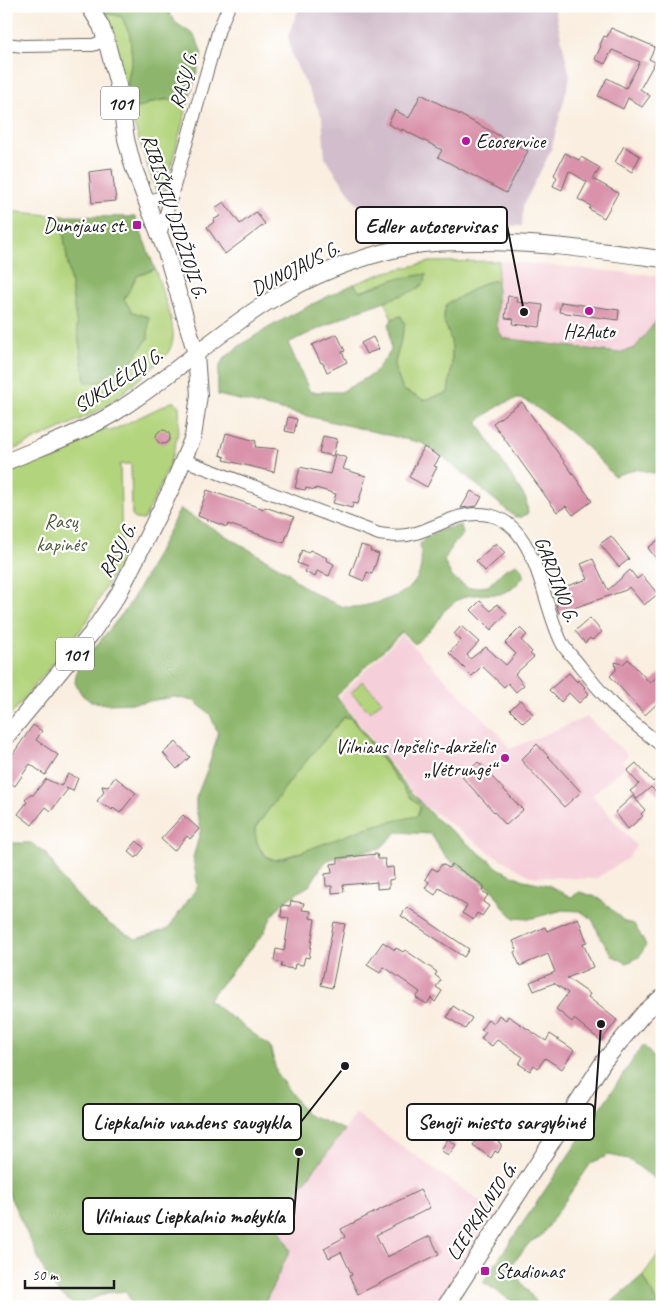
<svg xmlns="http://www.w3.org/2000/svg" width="668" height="1313" font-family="Caveat,sans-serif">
<rect width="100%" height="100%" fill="#fff"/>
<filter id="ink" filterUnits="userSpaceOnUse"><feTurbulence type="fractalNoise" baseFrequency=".02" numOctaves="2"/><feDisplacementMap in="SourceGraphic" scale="10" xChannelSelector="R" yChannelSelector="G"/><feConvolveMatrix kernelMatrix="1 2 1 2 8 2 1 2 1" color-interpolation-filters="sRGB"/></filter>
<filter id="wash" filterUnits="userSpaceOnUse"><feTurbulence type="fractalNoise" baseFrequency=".0096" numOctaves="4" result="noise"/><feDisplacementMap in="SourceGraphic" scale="20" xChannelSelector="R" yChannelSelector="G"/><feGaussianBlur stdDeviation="1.12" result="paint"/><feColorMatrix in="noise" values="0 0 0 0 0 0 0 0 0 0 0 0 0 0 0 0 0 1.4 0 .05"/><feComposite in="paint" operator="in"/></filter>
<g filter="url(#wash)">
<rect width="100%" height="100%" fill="#f9eedf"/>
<g fill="#f5cfd9">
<polygon points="499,261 662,276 662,287 656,321 635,348 618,353 503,338 497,327 497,280"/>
<polygon points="402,635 502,737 509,749 587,717 628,755 622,761 626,766 592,795 636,846 628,858 595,879 530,876 492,854 421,803 339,697"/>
<polygon points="270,1046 277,1074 306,1114 345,1130 356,1114 497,1213 437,1307 263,1307 290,1250 274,1220"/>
</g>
<polygon fill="#d1bdcb" points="300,6 554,6 570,77 551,150 523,206 522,226 460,225 411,228 379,235 325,158 322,117 292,56 288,36"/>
<g fill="#b2d47c" stroke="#67784c">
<path d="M100 11 122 17 130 35 132 60 128 79 139 108C160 98 166 99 188 103L165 188 156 192 128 106Z"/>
<path d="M6 211 61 216 85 382 132 312 124 299 137 276 155 269C160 286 175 322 173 339 172 346 169 352 165 357L107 406 90 415 6 453Z"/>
<path d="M499 261 497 280 484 283 447 304C440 324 447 323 451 341 454 355 450 378 448 393L424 400 403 390 394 367 405 324 401 316 392 319 385 301 416 289 395 279 360 292 354 284 386 272 430 262Z"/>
<path d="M171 402H175L179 406C182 447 161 485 144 520L135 519 132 515 131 464H120L122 562 112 575 86 623 6 721V470L105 428 111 431Z"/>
<polygon points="362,681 382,701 370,712 351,693"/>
<polygon points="344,717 351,718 411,798 420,807 417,816 275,860 266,856 259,847 255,837 255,828 296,773"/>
<polygon points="662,1249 662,1307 659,1307 643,1275"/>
</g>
<g fill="#8db66c" stroke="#546944" fill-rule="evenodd">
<polygon points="98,6 164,6 176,23 193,34 198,43 202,54 188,103 167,99 152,102 139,108 128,106 128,79 132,60 130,35 122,17 100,11"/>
<polygon points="61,216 135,217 155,269 137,276 124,299 132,312 149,317 148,339 133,359 110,377 101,382 85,382"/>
<path d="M426 274 425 282 416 290 357 311 288 343 310 392H341L373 374 391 351 389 325 392 319 401 316 405 324 394 366 403 390 424 400 448 393C450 379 454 355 451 341 447 323 440 324 447 304L484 283 497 280V327L503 338 618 353 635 348 656 321 662 319V473H653L636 469 614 476C591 450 566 426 537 408 532 405 526 399 520 399 508 398 486 414 477 422L526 499 528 513 522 517H515L441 455 422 443 218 395C218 387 217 373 220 365 228 344 330 295 354 284L360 292 395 279Z"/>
<path d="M180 509 289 573C293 578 298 583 303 586 309 591 338 606 345 607 355 608 370 605 379 602 412 592 426 580 420 544 430 531 446 529 461 525L463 534 452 546 444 561 452 577 468 588 488 586 504 570 517 564 523 570V578L512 589 500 594 470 595 457 600 444 611 435 625 415 644 402 632 336 696 407 788 436 819 501 870 524 880 548 885 571 897 580 892 599 898 625 922 634 924 646 945 639 957 627 963 613 956 602 940 592 919 580 911 563 910 529 919 514 918 504 908 492 889 446 858 431 834 397 832 381 848 337 857 328 860 321 867 310 885 283 902 272 916 263 934 208 1000 270 1046 277 1074 306 1114 345 1130 275 1220 290 1250 263 1307H133L126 1291 106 1293 78 1305 71 1303 61 1295 49 1281 6 1188V843H31L47 854 63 881 91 910 112 926 136 939 168 929 198 886 193 858 201 829 196 810V798L209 765 218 734 210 714 194 701 174 697 137 703 106 704 90 701 82 695 75 683 77 669 127 608 143 581ZM344 717 351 718 411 798 420 807 417 816 371 826 288 857C284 858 279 860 276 860 260 859 255 840 255 828L296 773Z"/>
<polygon points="643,1045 662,1067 662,1184 628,1159 609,1155 591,1163 541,1236 530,1242 511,1266 518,1278 540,1307 521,1307 483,1282"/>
<polygon points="643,1275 659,1307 606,1307"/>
</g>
<g id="blocks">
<g fill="#d992aa">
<polygon points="611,28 655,47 649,59 655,62 640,89 650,96 642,107 628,98 623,109 598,96 607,78 626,88 640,62 612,50 605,64 595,59 601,46 600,45 604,36 607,37"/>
<polygon points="421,94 528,151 506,193 438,157 442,150 402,129 402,131 388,124 395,110 409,118"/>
<polygon points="624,146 640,156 632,172 615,162"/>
<polygon points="565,153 579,160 581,157 600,168 593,179 618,193 604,218 589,209 591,206 578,199 587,182 569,171 562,190 553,186 557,177 554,175"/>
<polygon points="112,169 116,201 92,203 89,172"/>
<polygon points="224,202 240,224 256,212 265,224 225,254 207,227 214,222 213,220 220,216 215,208"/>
<polygon points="508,296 518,297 517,302 543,305 540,327 513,324 514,319 505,318"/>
<polygon points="561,302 619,310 618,320 559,312"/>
<polygon points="337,334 345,351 342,352 347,362 327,372 323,363 321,363 312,345"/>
<polygon points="373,337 379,349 366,354 361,343"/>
<polygon points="522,402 592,501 573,515 566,506 557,512 493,423"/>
<polygon points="288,417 297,419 294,433 285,431"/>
<circle cx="163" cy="437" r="7"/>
<polygon points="226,433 256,441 255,447 278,449 274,472 224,460 225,457 220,455"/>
<polygon points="323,436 337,439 333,456 319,453"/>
<polygon points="424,447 440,457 434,466 437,467 427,487 409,477"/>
<polygon points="335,454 347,458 343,469 366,476 358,504 353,503 352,508 333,503 336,494 316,488 315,490 306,488 305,490 295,488 300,467 330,474"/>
<polygon points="207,490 264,509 265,507 294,517 284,543 228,524 227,527 198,516"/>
<polygon points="471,491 482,497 477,506 461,508"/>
<polygon points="611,536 629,559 619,567 600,544"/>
<polygon points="662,537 662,566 648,548"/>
<polygon points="496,543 505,553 485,571 476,561"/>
<polygon points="361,545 371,548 370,551 379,554 372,574 367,572 364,581 350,575"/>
<polygon points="302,550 308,553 310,550 323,556 327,558 326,560 334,564 329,576 317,571 315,577 305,572 307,567 297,563"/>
<polygon points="593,559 608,590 630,570 637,579 642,575 658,594 644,605 629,587 626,590 559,613 556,604 558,604 555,594 565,590 564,587 588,579 581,564"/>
<polygon points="480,601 491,611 497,604 507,613 491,630 471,610"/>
<polygon points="590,618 602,632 592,640 590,638 585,643 575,631"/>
<polygon points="461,626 479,642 467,655 470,659 486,647 506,665 516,654 505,643 520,628 527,635 521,640 532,652 530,654 534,657 515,674 524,685 516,692 508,683 504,687 482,666 472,676 449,653 461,640 454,634"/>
<polygon points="628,659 650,683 662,672 662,699 645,715 610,676 616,670 615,662 623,664"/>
<polygon points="569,673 577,682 578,680 585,687 584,688 589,694 579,703 569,693 561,702 549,690"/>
<polygon points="520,700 533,714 523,723 510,710"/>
<polygon points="33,725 42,731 36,740 58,755 45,775 30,764 15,786 6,780 6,764"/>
<polygon points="176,742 190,757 177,769 163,753"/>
<polygon points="537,744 581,792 564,807 521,760"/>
<polygon points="478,762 523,810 506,825 462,777"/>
<polygon points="636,763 653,782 662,774 662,798 651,787 637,799 630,791 639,784 627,771"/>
<polygon points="68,774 78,778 73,791 66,788 68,789 51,811 46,807 32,825 18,814 27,802 25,800 29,795 33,795 46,779 61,786"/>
<polygon points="115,777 136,793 120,813 113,808 112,810 107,806 106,807 97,801 104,792 102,786 108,787"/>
<polygon points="633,796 645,810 641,814 643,816 628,829 615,812"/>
<polygon points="183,815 199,829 190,839 187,836 174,851 161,839"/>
<polygon points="137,841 144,848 136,858 128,851"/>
<polygon points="377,854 378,859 385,859 386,868 393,867 394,879 389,880 389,888 377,889 377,882 343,885 344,892 332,893 332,886 326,886 325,874 332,873 331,864 338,863 338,858"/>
<polygon points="442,864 449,868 452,864 484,886 482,891 488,895 483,902 489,906 482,916 477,913 473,920 462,913 467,906 439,888 435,895 425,888 429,882 425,879 432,868 437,871"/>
<polygon points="291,901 304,903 302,910 311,911 310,918 315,919 309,958 305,957 303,965 295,964 294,969 281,967 282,963 274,961 276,949 284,951 289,918 281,917 282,905 290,906"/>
<polygon points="407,907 469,949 464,957 401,916"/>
<polygon points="578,918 587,942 583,943 593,967 567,978 590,994 588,997 617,1020 601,1041 574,1019 572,1022 556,1009 568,993 554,983 534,991 530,982 555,972 548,954 520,966 514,952 517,950 513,941 545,927 547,931"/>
<polygon points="334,922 345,924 332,988 321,985"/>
<polygon points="383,942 395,950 396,948 403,952 405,950 437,972 435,975 441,980 436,987 442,991 435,1002 431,998 427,1004 416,998 420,992 393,973 384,967 380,973 367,965"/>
<polygon points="453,1006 472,1018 465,1029 447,1017"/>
<polygon points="499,1015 506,1020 508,1016 546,1041 550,1034 574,1050 562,1069 545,1058 538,1068 534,1065 530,1071 519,1064 523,1057 497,1040 492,1046 481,1039 486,1032 481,1030 488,1019 494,1023"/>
<polygon points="483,1131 501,1144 501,1147 498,1153 495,1151 491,1158 473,1145"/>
<polygon points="448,1139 456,1145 448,1156 441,1150"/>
<polygon points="420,1190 430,1208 376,1235 387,1257 430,1236 439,1254 358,1294 349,1276 352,1275 341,1252 329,1258 324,1248 345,1237 341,1229"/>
</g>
</g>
</g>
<g filter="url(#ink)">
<use href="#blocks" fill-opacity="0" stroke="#696660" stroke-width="1"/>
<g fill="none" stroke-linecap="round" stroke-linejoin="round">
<g stroke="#696660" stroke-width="14">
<g id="minor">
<polyline points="6,44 23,46 84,45 93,45 106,40"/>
<polyline points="147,202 161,197 172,196"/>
<polyline points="160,235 219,29 229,6"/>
<path d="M184 460 379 534C392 536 403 537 416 533 442 525 460 510 489 515 539 525 542 608 563 645 568 653 575 659 580 666 590 679 601 692 612 704 627 719 645 732 662 746"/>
</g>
</g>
<g stroke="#696660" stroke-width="18">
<g id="major">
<path d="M6 462C43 446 82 433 116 412 168 379 214 336 266 303 308 277 358 257 406 247 429 242 454 242 477 242 539 242 601 251 662 259"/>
<polyline points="6,737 91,634 119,593 172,487 193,437 199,395 196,354 166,252 133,166 126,139 118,85 106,40 101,26 89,6"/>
<polyline points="445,1307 604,1061 644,1013 662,997"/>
</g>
</g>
<use href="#minor" stroke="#fff" stroke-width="12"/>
<use href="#major" stroke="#fff" stroke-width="16"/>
</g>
</g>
<g fill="#b5179e" stroke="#fff" stroke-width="2">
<circle cx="466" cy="141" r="5"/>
<rect x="132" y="220" width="10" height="10" rx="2.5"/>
<circle cx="589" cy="311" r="5"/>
<circle cx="505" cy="758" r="5"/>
<rect x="480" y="1266" width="10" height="10" rx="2.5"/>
</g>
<g text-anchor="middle" stroke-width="4.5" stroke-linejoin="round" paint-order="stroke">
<g fill="#fff" stroke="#606060" stroke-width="1">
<rect x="101" y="86.5" width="38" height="33" rx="4"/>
<rect x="56" y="637.5" width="38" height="33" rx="4"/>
</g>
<g font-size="19" font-weight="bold" fill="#1c1c1c">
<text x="120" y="110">101</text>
<text x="75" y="661">101</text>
</g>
<g font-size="20" fill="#1c1c1c" stroke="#fff">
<text transform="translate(183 80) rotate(-74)" y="7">RASŲ G.</text>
<text transform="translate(175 216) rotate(72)" y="7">RIBIŠKIŲ DIDŽIOJI G.</text>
<text transform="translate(295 268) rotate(-27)" y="7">DUNOJAUS G.</text>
<text transform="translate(118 380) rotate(-33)" y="7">SUKILĖLIŲ G.</text>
<text transform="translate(117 550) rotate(-62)" y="7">RASŲ G.</text>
<text transform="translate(557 579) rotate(69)" y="7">GARDINO G.</text>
<text transform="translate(481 1211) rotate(-57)" y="7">LIEPKALNIO G.</text>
</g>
<g font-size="20" fill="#1c1c1c" stroke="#fff" text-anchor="start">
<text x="476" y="148">Ecoservice</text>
<text x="127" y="232" text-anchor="end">Dunojaus st.</text>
<text x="589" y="338" text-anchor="middle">H2Auto</text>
<text x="495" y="753" text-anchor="end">Vilniaus lopšelis-darželis<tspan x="495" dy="23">„Vėtrungė“</tspan></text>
<text x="495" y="1278">Stadionas</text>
</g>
<g font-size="20" fill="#505c3e" stroke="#fff">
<text x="61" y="528">Rasų<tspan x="61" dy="23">kapinės</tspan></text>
</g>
</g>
<path fill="none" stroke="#1c1c1c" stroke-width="2" d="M524 312L507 225M345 1066L301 1122M601 1024L594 1122M299 1152L294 1216"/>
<g fill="#1c1c1c" stroke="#fff" stroke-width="2">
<circle cx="524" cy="312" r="5"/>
<circle cx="345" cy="1066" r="5"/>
<circle cx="601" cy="1024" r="5"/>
<circle cx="299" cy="1152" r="5"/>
</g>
<g fill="#fff" stroke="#1c1c1c" stroke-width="2">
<rect x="356" y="207" width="151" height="36" rx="5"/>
<rect x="83" y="1104" width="218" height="36" rx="5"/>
<rect x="407" y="1104" width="187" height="36" rx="5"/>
<rect x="83" y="1198" width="211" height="36" rx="5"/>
</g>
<g font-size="21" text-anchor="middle" font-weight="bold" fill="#1c1c1c">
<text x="431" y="233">Edler autoservisas</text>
<text x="192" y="1129">Liepkalnio vandens saugykla</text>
<text x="501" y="1129">Senoji miesto sargybinė</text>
<text x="189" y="1223">Vilniaus Liepkalnio mokykla</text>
</g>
<rect width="668" height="1313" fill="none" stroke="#fff" stroke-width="25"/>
<path d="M25 1280v8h89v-8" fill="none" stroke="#1c1c1c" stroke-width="2.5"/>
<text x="32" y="1280" font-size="15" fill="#1c1c1c" stroke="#ffffff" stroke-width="4" paint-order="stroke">50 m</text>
</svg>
